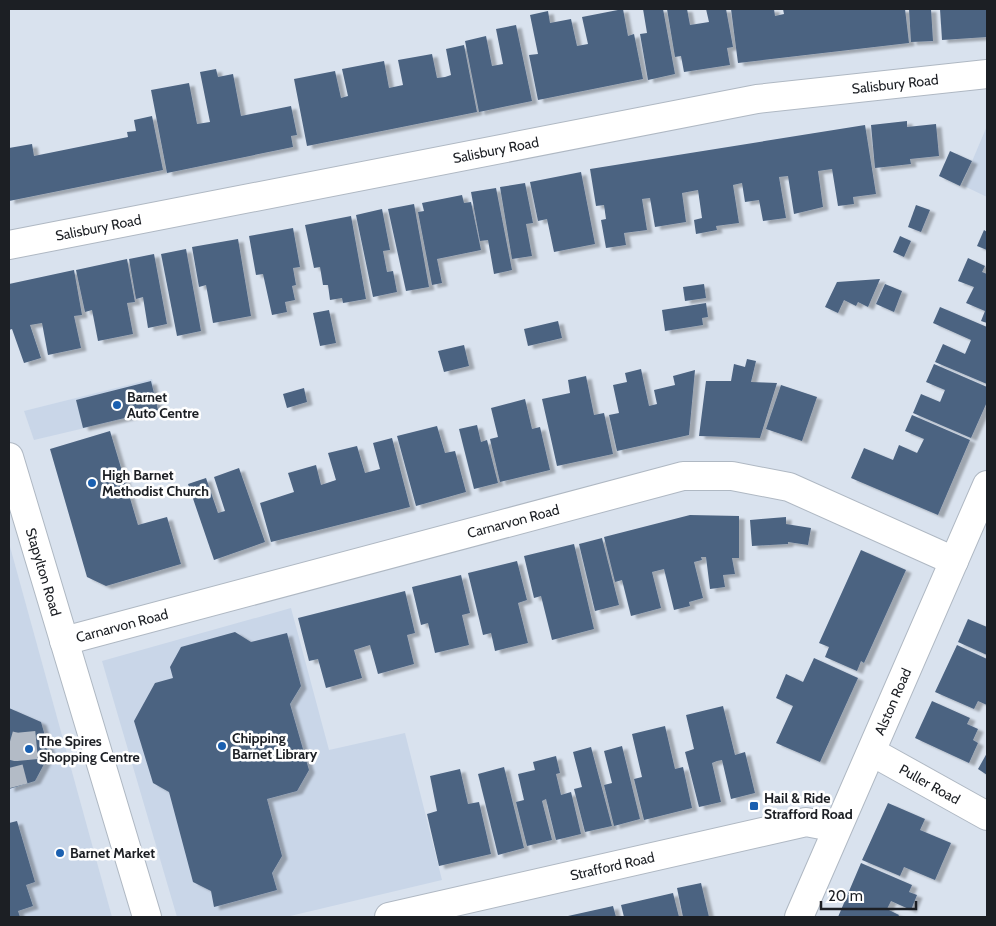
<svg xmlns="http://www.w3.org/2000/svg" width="996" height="926" font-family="Cabin,sans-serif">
<defs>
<filter id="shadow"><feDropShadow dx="5.5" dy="3" stdDeviation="1" flood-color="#0004"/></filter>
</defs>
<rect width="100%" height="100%" fill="#d9e2ee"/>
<g fill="#c9d6e8">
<polygon points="987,126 987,197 962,185"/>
<polygon points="152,379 161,410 34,440 24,411"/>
<polygon points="9,543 112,917 9,917"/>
<polygon points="291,608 329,750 405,733 442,880 286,917 177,917 102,661"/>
</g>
<g fill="#4c6381" filter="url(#shadow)">
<polygon points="623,9 628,36 634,34 643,79 538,100 529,55 538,54 530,15 548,11 550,23 571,19 577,46 588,44 582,17"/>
<polygon points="643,9 663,9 675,74 648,80 640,34 647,33"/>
<polygon points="667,9 687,9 690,25 709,22 706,9 726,9 733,47 727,48 730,65 684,72 681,56 675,57"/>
<polygon points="731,9 774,9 775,16 784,14 783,9 905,9 909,43 738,63"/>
<polygon points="909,9 931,9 933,41 911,42"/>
<polygon points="940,9 987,9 987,37 942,40"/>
<polygon points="516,25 532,101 479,112 465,41 486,36 492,66 503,64 496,29"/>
<polygon points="464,45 477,112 307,146 294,79 335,71 341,98 348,96 342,69 384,61 389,88 403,85 398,60 432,54 437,78 445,77 451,75 446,49"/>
<polygon points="216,69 218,77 233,74 241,116 291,106 297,135 291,136 293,147 167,173 151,90 189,83 197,124 210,122 200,72"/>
<polygon points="152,116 163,170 9,201 9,148 32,144 34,156 128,137 127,132 136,131 134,120"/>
<polygon points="907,121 907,127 936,124 939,156 910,159 911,164 875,168 871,125"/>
<polygon points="865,125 876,194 853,197 854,204 838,206 832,169 818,171 823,207 794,214 788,176 779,177 786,218 763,221 759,200 745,202 742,183 733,185 739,223 716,226 717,230 696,234 694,220 702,218 698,190 682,193 686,222 655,227 650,198 642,199 647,230 624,233 626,245 606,248 601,220 606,219 604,205 596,206 590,169"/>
<polygon points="950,151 972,161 960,186 939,176"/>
<polygon points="581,172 595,244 554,252 547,219 538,221 530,182"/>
<polygon points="525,183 533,223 526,224 532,256 512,259 500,187"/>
<polygon points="496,188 512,270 494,274 488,240 480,241 471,192"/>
<polygon points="462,195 464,203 471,202 481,250 437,259 442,283 432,285 418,212 424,211 422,203"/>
<polygon points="414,204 429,287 406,291 388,209"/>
<polygon points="916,205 930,210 921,232 908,227"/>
<polygon points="382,209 390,250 383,251 387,272 393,271 397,292 373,297 356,215"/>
<polygon points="351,216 366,299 343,303 342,298 330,300 328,285 323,285 320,267 314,268 305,225"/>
<polygon points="293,228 300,267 293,268 296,285 292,286 295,300 285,302 287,312 272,315 263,274 256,275 249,236"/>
<polygon points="984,230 987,232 987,250 977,246"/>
<polygon points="900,236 911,241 904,257 893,252"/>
<polygon points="238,239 251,316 213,323 206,285 199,287 192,247"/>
<polygon points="186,249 201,331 177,336 161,254"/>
<polygon points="154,254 167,324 148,328 143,297 136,299 129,259"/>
<polygon points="968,258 985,266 982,272 987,274 987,323 981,321 985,311 966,303 974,287 958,281"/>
<polygon points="127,259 135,302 127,303 133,334 98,341 92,310 85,312 76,270"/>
<polygon points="74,270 82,315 74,316 81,348 48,355 42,323 30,325 41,358 24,363 12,329 9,330 9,284"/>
<polygon points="880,279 868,307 858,302 856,306 844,300 838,313 825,307 837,282"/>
<polygon points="704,284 706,298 685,301 683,287"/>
<polygon points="885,284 902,291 894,312 876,304"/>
<polygon points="706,303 708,317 702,318 703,325 665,331 662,310"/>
<polygon points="940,307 987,327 987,384 935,362 943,344 965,354 971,340 933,323"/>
<polygon points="329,310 336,343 320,346 313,313"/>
<polygon points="558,321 562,338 528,346 524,329"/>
<polygon points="464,345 469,366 444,372 438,351"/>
<polygon points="747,359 756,361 751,382 777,383 760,438 699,436 706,381 731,381 734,364 745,367"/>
<polygon points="934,364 987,387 987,402 971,438 913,413 921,394 940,402 945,390 926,382"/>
<polygon points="641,369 649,406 657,404 654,390 675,385 673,376 695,370 689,435 617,451 609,415 619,413 613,385 627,382 625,373"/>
<polygon points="586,376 594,415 604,413 613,454 557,466 542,399 570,393 568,380"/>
<polygon points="151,381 158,410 83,428 76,400"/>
<polygon points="781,385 817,397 802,441 766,429"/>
<polygon points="304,388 307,402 287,408 283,394"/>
<polygon points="525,399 532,429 540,427 550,470 500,482 490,439 498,437 491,408"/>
<polygon points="912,415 970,440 938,515 851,478 864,448 893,460 899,445 917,453 924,439 905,431"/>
<polygon points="477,425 481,442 487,440 498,483 474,489 459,429"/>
<polygon points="437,426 445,453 455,451 466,492 416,506 397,436"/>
<polygon points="110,431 138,525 167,517 181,564 106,586 87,577 50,449"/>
<polygon points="392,438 410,507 271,542 260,503 294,492 288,473 316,465 321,485 336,480 328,453 357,446 365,473 380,469 373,443"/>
<polygon points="239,468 265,542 214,560 188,484 206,478 218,513 225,511 214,477"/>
<polygon points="690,515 739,516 739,558 732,558 735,574 723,575 725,587 710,589 706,557 701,557 702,560 694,562 703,598 689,602 690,606 674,610 664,569 652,572 661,608 631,616 622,580 615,582 604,537"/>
<polygon points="786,517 786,524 811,528 808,545 788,542 788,544 752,546 750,520"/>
<polygon points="602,538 619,605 595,611 579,544"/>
<polygon points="574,544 594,629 552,640 541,596 534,598 524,556"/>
<polygon points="861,550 906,570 864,663 861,661 857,671 825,657 829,647 819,643"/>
<polygon points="517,561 527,600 518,603 528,643 495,651 491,633 483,635 468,573"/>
<polygon points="461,575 470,613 462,615 469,645 435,653 428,623 421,625 412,587"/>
<polygon points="405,591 415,633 407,635 414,664 378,674 370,645 354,650 362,678 326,688 318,659 309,661 298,618"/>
<polygon points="968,619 987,627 987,655 958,642"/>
<polygon points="235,632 251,642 287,633 301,686 290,704 309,770 297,791 267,799 282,856 272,873 277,890 214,907 211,891 193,882 169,792 153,783 134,721 155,683 173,678 170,667 181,647"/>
<polygon points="957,645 987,659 987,705 978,701 974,709 935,692"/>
<polygon points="814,658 858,678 820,762 776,743 793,706 776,698 786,674 803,682"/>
<polygon points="932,701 970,718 967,724 978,729 973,740 978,743 969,763 915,738"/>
<polygon points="723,706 735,755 745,752 755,793 731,799 722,760 717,761 712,763 721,802 699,807 685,752 694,749 686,715"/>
<polygon points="9,708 41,722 50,753 35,781 9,789"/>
<polygon points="665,726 675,769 683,767 692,808 644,820 634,779 642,777 632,734"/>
<polygon points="622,746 640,819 614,826 604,785 612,783 604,751"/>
<polygon points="591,747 612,826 585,832 574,789 582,787 573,752"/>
<polygon points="987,753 987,775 978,769"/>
<polygon points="556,756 560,773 556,774 561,795 571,792 581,834 556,840 546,799 542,801 552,840 527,846 516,802 524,800 518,774 535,770 533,762"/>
<polygon points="504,767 524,848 498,855 478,774"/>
<polygon points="460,769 468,804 479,802 491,854 439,866 427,814 437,811 430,776"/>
<polygon points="888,803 925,819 920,830 951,843 935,880 904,867 900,876 862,860"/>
<polygon points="17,821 35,882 26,885 33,906 18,911 20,917 9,917 9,823"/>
<polygon points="861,863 912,885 909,892 917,895 911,910 891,901 887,909 899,915 898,917 838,917"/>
<polygon points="701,883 709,917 683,917 677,888"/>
<polygon points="673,893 679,917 624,917 621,905"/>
<polygon points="613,906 616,917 568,917 568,916"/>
</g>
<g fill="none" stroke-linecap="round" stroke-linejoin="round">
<g stroke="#b3bbc6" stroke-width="28" stroke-dasharray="28 14" stroke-linecap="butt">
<polyline points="9,745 16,747 47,744"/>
<polyline points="9,768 14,787"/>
</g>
<g stroke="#afb8c3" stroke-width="30">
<g id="street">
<path id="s1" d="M9 245 757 99 987 74"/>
<path id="s2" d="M9 457 147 917"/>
<path id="s3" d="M64 641 683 476H732L789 487 954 561"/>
<path id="s4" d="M872 752 987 816"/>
<path id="s5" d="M389 917 806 822 837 828"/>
<path id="s6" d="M799 917 987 485"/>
</g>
</g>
<use href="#street" stroke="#fff" stroke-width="28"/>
</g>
<g fill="#1b60b0" stroke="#fff" stroke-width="2">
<circle cx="117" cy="405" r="5"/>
<circle cx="92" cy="483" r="5"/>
<circle cx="222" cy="746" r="5"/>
<circle cx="29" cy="749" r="5"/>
<rect x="749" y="801" width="10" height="10" rx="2.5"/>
<circle cx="60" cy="853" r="5"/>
</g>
<g text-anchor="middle" stroke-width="5" stroke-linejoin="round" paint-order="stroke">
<g font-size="14" fill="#1c1f24" stroke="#fff">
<text dy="5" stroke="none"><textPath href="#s1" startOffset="901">Salisbury Road</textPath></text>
<text dy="5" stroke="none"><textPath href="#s1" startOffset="496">Salisbury Road</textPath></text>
<text dy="5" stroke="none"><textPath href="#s1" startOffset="91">Salisbury Road</textPath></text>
<text dy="5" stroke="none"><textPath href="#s3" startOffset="465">Carnarvon Road</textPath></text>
<text dy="5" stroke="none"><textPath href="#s2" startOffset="120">Stapylton Road</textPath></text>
<text dy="5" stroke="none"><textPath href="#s3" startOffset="60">Carnarvon Road</textPath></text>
<text dy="5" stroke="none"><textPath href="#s6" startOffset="235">Alston Road</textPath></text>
<text dy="5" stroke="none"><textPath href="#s4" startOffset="66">Puller Road</textPath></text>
<text dy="5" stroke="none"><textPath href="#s5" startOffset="229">Strafford Road</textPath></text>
</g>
<g font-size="14" font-weight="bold" fill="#1c1f24" stroke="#fff" text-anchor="start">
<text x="127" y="402">Barnet<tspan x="127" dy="16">Auto Centre</tspan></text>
<text x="102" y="480">High Barnet<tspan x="102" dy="16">Methodist Church</tspan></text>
<text x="232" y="743">Chipping<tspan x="232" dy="16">Barnet Library</tspan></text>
<text x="39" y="746">The Spires<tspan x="39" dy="16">Shopping Centre</tspan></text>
<text x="764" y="803">Hail &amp; Ride<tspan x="764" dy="16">Strafford Road</tspan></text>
<text x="70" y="858">Barnet Market</text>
</g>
</g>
<rect width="996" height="926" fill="none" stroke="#1c1f24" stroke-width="20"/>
<path d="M821 901v8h95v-8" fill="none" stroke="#1c1f24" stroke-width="2.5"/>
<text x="828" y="901" font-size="15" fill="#1c1f24" stroke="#ffffff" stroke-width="4" paint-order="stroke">20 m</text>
</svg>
